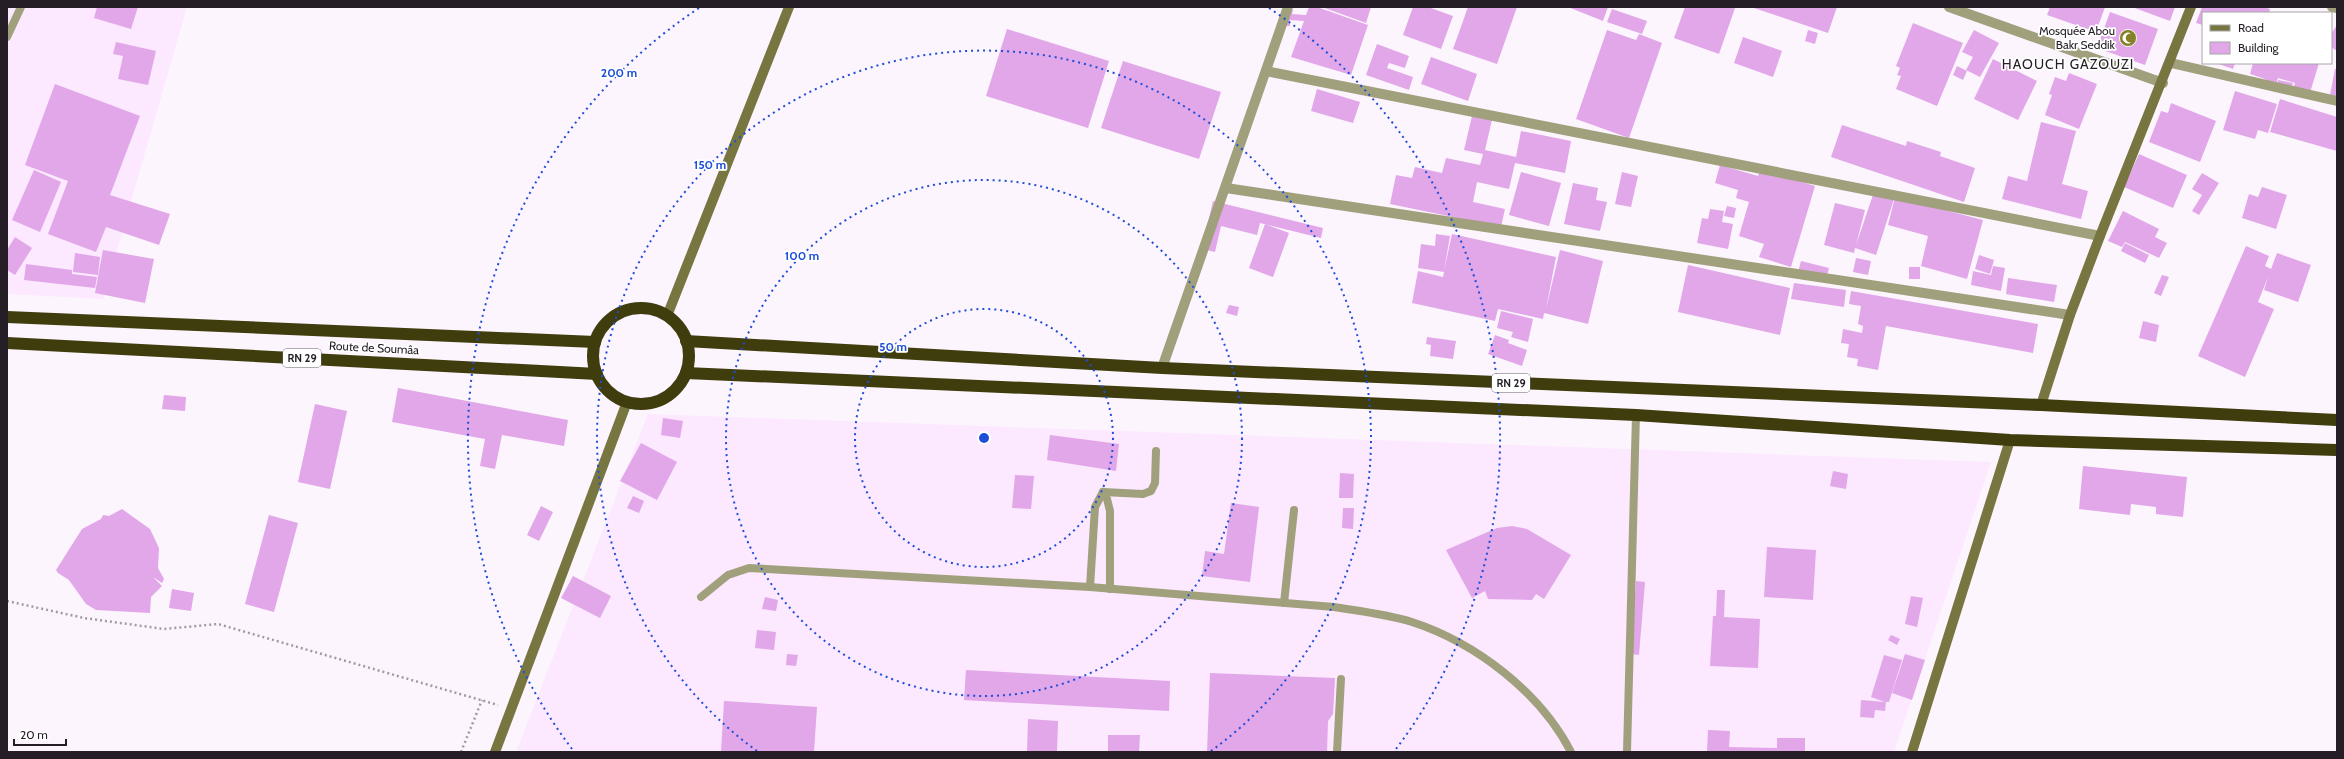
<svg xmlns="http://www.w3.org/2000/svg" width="2344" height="759" font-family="Cabin,sans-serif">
<rect width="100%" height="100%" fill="#fdf5fe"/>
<g fill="#fce8ff">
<polygon points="7,7 187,7 103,299 7,294"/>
<polygon points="648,414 1991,462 1894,752 516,752"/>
</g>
<g fill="#e1a7e9">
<polygon points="97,7 138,7 131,29 94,18"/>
<polygon points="1309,7 1317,7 1368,25 1351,75 1291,57 1304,21 1290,20 1290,26 1281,26 1283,9 1293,10 1292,14 1306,15"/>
<polygon points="1322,7 1371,7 1366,23"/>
<polygon points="1413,7 1428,7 1453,16 1441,49 1403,35"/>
<polygon points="1468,7 1517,7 1497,64 1453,49"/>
<polygon points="1568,7 1608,7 1603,21"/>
<polygon points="1685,7 1735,8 1719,54 1674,38"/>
<polygon points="1751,7 1837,7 1828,33"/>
<polygon points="2050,7 2105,7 2096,32 2047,15"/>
<polygon points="2132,7 2175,7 2170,21"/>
<polygon points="2202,7 2264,7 2270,9 2269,13 2203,13 2203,25 2196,23"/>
<polygon points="1612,9 1647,21 1642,34 1607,22"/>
<polygon points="2110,12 2158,29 2145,65 2097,48"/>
<polygon points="1913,23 1963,43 1937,106 1896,89 1901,76 1897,75 1900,68 1896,66"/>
<polygon points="2337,25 2337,51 2331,47 2331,34"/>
<polygon points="1007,29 1109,61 1088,128 986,96"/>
<polygon points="1607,30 1636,40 1639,34 1662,43 1629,138 1576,119"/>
<polygon points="1808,30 1818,33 1815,44 1805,41"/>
<polygon points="1974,30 1999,43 1980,77 1966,70 1973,57 1962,52"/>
<polygon points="1743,37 1782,51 1773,77 1734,63"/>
<polygon points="116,42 156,51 148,85 118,79 123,56 113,54"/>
<polygon points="1377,44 1409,56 1405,68 1389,63 1387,68 1413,77 1409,90 1366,75"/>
<polygon points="1431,57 1477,74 1468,101 1421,84"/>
<polygon points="1993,59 2037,81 2018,120 1974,99"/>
<polygon points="1123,61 1221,92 1199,159 1101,128"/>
<polygon points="2216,63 2235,63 2233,69"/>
<polygon points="2253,63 2319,63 2309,96 2292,91 2295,83 2278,78 2275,88 2264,85 2265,79 2250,74"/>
<polygon points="1957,66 1967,71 1963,80 1953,75"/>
<polygon points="2335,69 2337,69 2337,97 2330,95"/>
<polygon points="2069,73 2097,84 2079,129 2045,115 2052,95 2049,94 2055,77 2066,81"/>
<polygon points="2278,80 2293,83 2291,91 2276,88"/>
<polygon points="55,84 140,116 110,195 170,214 159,245 106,227 96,252 48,234 68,181 25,165"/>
<polygon points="1317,89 1360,102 1353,123 1311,111"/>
<polygon points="2235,91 2277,104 2268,133 2258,130 2255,139 2223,130"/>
<polygon points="2280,99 2337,117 2337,151 2270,132"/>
<polygon points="2171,103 2216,121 2200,162 2149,142 2161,111 2168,113"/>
<polygon points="1472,116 1492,120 1485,150 1516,157 1521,131 1571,141 1565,173 1515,163 1509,189 1477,182 1473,202 1505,209 1501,227 1390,204 1396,175 1412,178 1415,167 1442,173 1446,158 1480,165 1483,154 1464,150"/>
<polygon points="2041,122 2076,131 2062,184 2088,191 2081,219 2002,199 2008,176 2027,181"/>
<polygon points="1842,125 1906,146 1907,141 1941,152 1940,156 1975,168 1964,202 1831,157"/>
<polygon points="2139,154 2187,175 2173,208 2124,187"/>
<polygon points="1720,165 1758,176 1760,169 1815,186 1791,267 1759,257 1764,244 1739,236 1749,202 1736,198 1738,190 1715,183"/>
<polygon points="34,170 61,182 40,232 12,220"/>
<polygon points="1521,172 1561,183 1549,226 1509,215"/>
<polygon points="1622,172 1638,176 1631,207 1615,204"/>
<polygon points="2202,173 2219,183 2199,215 2192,211 2202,195 2192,189"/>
<polygon points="1573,183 1598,188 1596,200 1607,202 1600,231 1564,224"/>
<polygon points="2262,187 2287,195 2276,229 2242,218 2249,194 2258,197"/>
<polygon points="1874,192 1894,199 1876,255 1855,248 1854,253 1824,245 1835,203 1865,210 1856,245"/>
<polygon points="1895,197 1983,220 1967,279 1921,266 1928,236 1888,225"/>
<polygon points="1213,201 1323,228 1321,238 1260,223 1257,235 1221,226 1215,252 1202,249"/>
<polygon points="1727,206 1736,208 1734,218 1724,216"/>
<polygon points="1710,209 1724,211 1722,222 1733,224 1728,249 1697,243 1702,218 1708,219"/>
<polygon points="2123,211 2159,229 2155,237 2167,243 2159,258 2125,242 2122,247 2108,241"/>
<polygon points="1265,224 1289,233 1273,277 1249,268"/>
<polygon points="1436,234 1450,236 1444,271 1452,234 1556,257 1546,309 1560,250 1603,261 1588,324 1544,313 1543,319 1498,309 1495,321 1412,303 1418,271 1443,277 1444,272 1418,268 1421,244 1435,246"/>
<polygon points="15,237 32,248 15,275 7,270 7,250"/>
<polygon points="2125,243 2149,255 2145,263 2121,251"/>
<polygon points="2246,246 2269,256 2265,266 2271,269 2277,253 2311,265 2298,302 2264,290 2268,277 2258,302 2274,309 2245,377 2198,356"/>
<polygon points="103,250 154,259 145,303 95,293"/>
<polygon points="75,253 100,257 98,275 73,272"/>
<polygon points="1979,255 1994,260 1990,274 1975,269"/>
<polygon points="1856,258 1871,261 1868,275 1853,272"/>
<polygon points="1801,261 1829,268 1826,279 1798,272"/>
<polygon points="26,264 72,270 72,274 97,277 95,288 24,280"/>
<polygon points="1688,265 1790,288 1780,335 1678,312"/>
<polygon points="1993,266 2005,268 2001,291 1971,285 1973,271 1991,275"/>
<rect x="1909" y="267" width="11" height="12"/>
<polygon points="2162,275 2169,277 2161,296 2154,293"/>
<polygon points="2008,278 2057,285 2054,302 2006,294"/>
<polygon points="1794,283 1846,290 1844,307 1791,299"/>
<polygon points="1851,291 2038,324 2033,353 1886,326 1878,370 1857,366 1858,359 1847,357 1849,344 1841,343 1843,329 1862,333 1863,326 1858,324 1861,306 1849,304"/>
<polygon points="1229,305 1239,307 1237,316 1226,313"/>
<polygon points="1501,311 1533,319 1528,342 1511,337 1513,332 1497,328"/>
<polygon points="2143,321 2159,325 2156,342 2139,338"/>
<polygon points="1495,335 1509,340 1508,343 1527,350 1522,366 1488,354"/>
<polygon points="1427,337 1456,341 1453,359 1430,356 1431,345 1426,344"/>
<polygon points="398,388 568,420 564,446 502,435 495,469 480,466 485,439 392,422"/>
<polygon points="164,395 186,397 185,411 162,409"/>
<polygon points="315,404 347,411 330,489 298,482"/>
<polygon points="663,418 683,421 680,438 661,435"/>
<polygon points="1050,435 1119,444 1116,471 1047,460"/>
<polygon points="641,443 677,462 657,500 620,481"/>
<polygon points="2083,466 2187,477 2183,517 2156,514 2156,507 2131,504 2130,515 2079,509"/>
<polygon points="1833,471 1848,474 1846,489 1830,486"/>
<polygon points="1340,473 1354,474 1353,498 1339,498"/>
<polygon points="1015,475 1034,476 1031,509 1012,508"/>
<polygon points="633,496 644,501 639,513 627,508"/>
<polygon points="1231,503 1259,507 1250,582 1202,576 1205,551 1224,554"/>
<polygon points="541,506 553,512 539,541 527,535"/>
<polygon points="1343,508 1354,508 1353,529 1342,528"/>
<polygon points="122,509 150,529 159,548 158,568 164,579 162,583 153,577 162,586 151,597 150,613 96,610 86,604 69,580 58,573 56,570 82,529 101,519 103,515 109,516"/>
<polygon points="269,515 298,523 274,612 245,604"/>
<polygon points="1512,526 1527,529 1571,555 1544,599 1536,594 1532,600 1488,599 1485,591 1472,598 1446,550 1497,528"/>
<polygon points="1767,547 1816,550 1813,600 1764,597"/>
<polygon points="573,576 611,596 600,618 561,598"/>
<polygon points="1636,581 1645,582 1639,655 1631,654"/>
<polygon points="172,589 194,593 191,611 169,608"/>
<polygon points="1717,590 1725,590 1724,617 1760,619 1758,668 1710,666 1713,616 1716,616"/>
<polygon points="1911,596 1923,598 1917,627 1905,624"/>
<polygon points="765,597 778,600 776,611 762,609"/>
<polygon points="757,630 776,632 774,650 755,648"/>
<polygon points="1891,635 1900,639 1897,645 1888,640"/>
<polygon points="787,654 798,655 796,666 786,665"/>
<polygon points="1905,654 1925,660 1912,700 1892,693"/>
<polygon points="1884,655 1902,660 1889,702 1886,702 1885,711 1875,710 1874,718 1860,717 1861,700 1885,702 1871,697"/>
<polygon points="966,670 1170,681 1169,711 964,700"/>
<polygon points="1210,673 1335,678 1333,714 1328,721 1327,752 1207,752"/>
<polygon points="724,701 817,707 814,752 721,752"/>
<polygon points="1028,719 1058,721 1057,752 1027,752"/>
<polygon points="1708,730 1730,731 1729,747 1777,748 1777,738 1805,738 1805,752 1707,752"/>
<polygon points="1108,735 1140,735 1139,752 1108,752"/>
</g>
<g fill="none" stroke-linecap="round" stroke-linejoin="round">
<g stroke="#a29aa3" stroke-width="2.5" stroke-dasharray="2 3" stroke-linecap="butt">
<polyline points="7,601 84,618 164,629 218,624 498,705"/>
<polyline points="461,752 482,700"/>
</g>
<g stroke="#a1a07d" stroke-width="8">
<polyline points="7,37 21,7"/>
<polyline points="1103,492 1107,499 1110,511 1110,589"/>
<polyline points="1103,492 1143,494 1151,491 1155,483 1156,451"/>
<polyline points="1090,587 1095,507 1103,492"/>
<path d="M701 597 728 575 749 568 1090 587 1334 607C1359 611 1387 614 1412 622 1476 643 1540 692 1571 752"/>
<polyline points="1284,603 1294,510"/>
<polyline points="1337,752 1341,679"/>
<polyline points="1627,752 1636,415"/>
</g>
<g stroke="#a1a07d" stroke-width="10">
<polyline points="1949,7 2163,83"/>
<polyline points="2332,7 2337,8"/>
<polyline points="2171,63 2337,101"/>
<polyline points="1266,71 2100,236"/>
<polyline points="1226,188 2070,315"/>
<polyline points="1162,368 1288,7"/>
</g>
<g stroke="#777640" stroke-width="10">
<polyline points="667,316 789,7"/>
<polyline points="2041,405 2070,315 2100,236 2191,7"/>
<polyline points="495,752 627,402"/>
<polyline points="1912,752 2010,440"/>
</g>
<g stroke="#3f3d0e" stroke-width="12">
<circle cx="641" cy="356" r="48"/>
<polyline points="7,317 595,342"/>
<polyline points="686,341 1162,368 2041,405 2337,420"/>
<polyline points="7,343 597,374"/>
<polyline points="686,373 1636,415 2010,440 2337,450"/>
</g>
</g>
<g fill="none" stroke="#1d4ed8" stroke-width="2" stroke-dasharray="2 4">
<circle cx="984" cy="438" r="129"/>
<circle cx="984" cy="438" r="258"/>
<path d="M757 751A387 387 0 1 1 1211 751"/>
<path d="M572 749A516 516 0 0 1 699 8M1269 8A516 516 0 0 1 1396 749"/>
</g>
<defs>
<g id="mosque-disc" transform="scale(0.9)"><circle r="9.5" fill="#848129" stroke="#fff"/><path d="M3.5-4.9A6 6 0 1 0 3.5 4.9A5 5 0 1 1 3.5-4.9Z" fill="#fff"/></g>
</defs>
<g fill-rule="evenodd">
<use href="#mosque-disc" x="2128" y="38"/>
</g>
<g text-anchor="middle" stroke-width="3.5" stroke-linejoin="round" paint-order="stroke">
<g fill="#fff" stroke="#666267" stroke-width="1">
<rect x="283" y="349" width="38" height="18" rx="3"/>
<rect x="1492" y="374" width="38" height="18" rx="3"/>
</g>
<g font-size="11" font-weight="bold" fill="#251e26">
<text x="302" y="362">RN 29</text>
<text x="1511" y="387">RN 29</text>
</g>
<g font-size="12" fill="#251e26" stroke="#fff" text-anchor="end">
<text x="2115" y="35">Mosquée Abou<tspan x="2115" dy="14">Bakr Seddik</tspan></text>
</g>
<g font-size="12" fill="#251e26" stroke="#fff">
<text transform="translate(374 348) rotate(3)" y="4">Route de Soumâa</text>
</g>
<g font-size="14" letter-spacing="1" fill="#251e26" stroke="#fff">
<text x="2068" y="69">HAOUCH GAZOUZI</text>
</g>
</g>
<circle cx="984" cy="438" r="6" fill="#1d4ed8" stroke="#fff" stroke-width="2"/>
<g font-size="12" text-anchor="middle" font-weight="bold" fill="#1d4ed8" stroke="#fff" stroke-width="3.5" stroke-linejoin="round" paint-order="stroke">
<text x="619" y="77">200 m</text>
<text x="710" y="169">150 m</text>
<text x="802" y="260">100 m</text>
<text x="893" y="351">50 m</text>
</g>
<rect width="2344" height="759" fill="none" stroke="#251e26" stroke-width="16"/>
<rect x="2202" y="12" width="130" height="52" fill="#ffffff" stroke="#a8a5a8"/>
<rect x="2210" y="25" width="20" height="6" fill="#777640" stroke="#a8a5a8"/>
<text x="2238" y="32" font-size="12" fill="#251e26">Road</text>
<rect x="2210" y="42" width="20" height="12" fill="#e1a7e9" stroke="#a8a5a8"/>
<text x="2238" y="52" font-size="12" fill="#251e26">Building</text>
<path d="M14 739v6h52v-6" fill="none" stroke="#251e26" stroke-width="2"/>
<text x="20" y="739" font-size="12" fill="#251e26" stroke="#ffffff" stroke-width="3" paint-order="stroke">20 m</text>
</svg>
